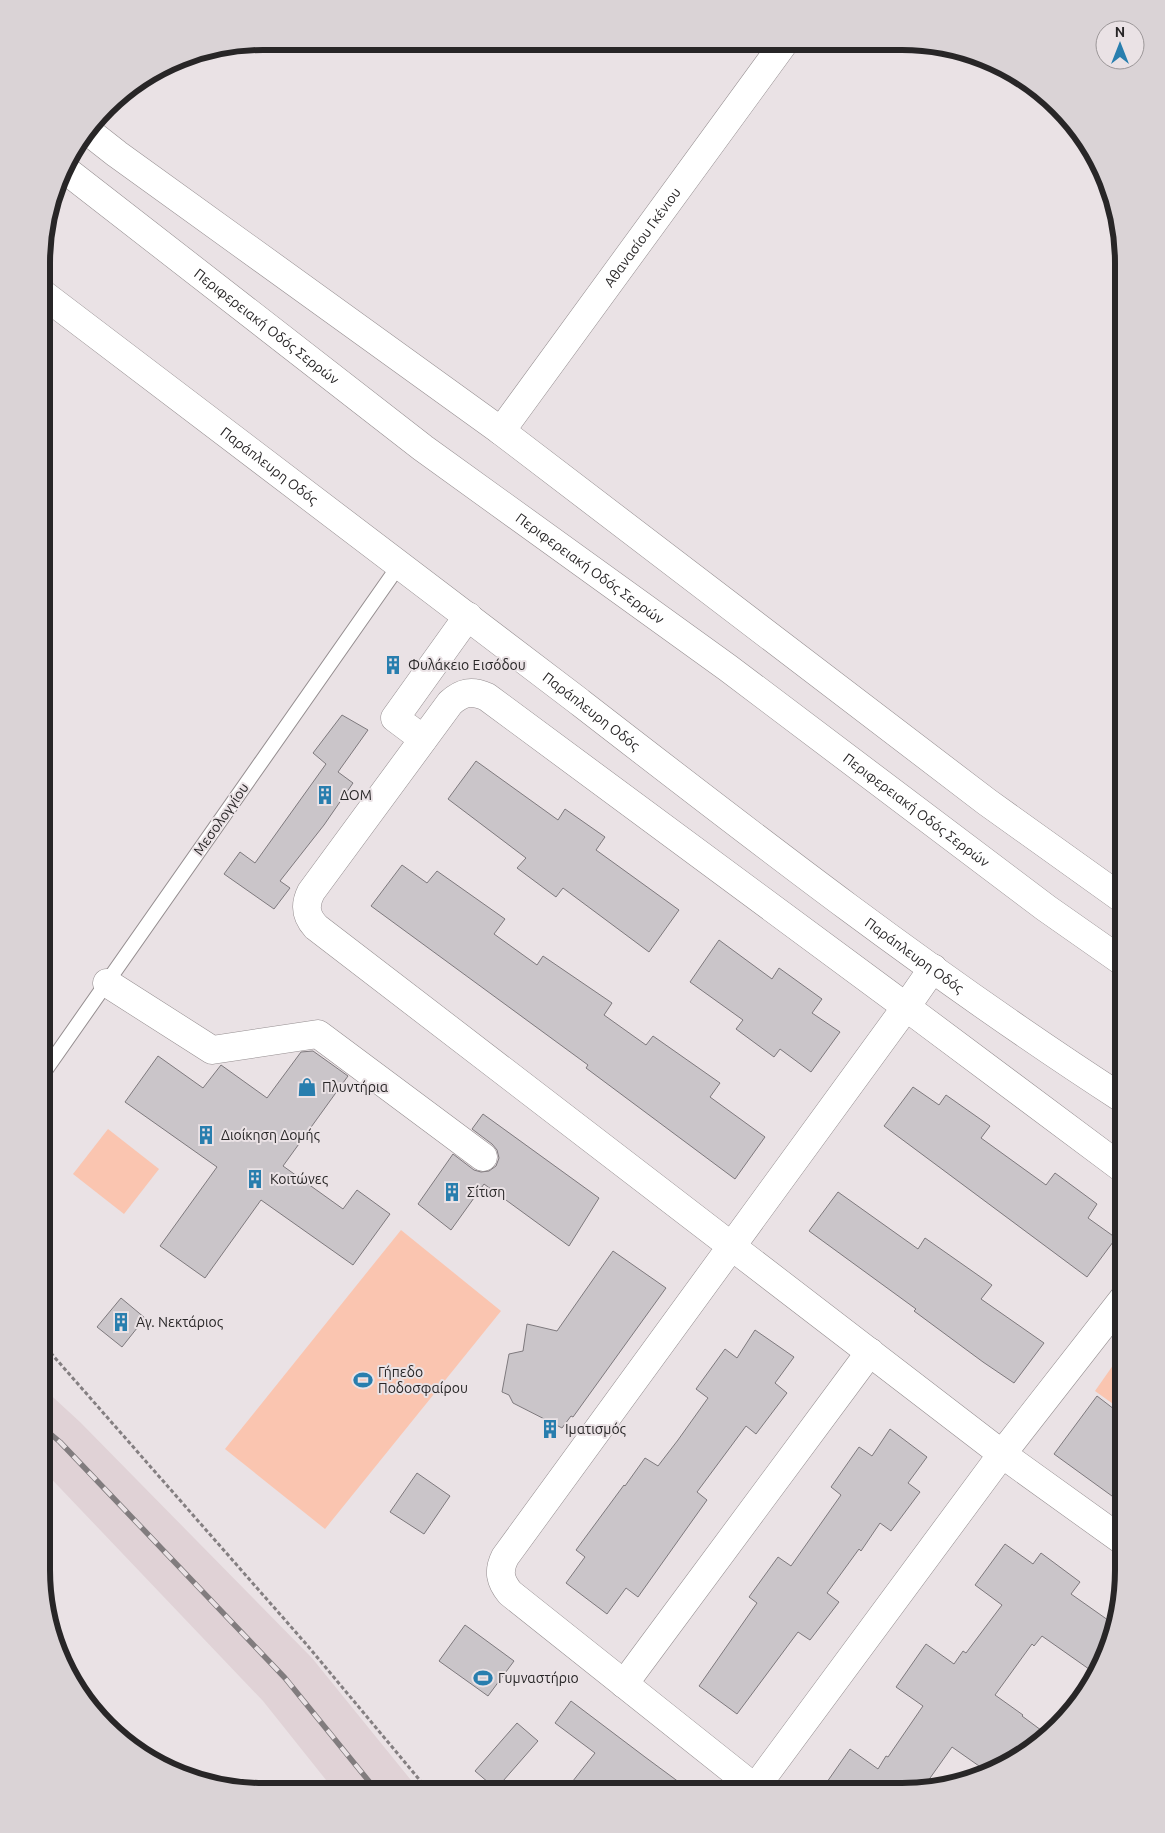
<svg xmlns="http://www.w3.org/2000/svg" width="1165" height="1833" font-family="Ubuntu,sans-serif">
<rect width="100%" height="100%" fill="#eae2e5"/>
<polygon fill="#e0d2d6" points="42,1387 80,1422 312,1658 419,1790 334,1790 263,1701 41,1468"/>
<g fill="#fac5b0">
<polygon points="108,1129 159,1169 124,1214 73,1174"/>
<polygon points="401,1230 501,1311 325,1529 225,1449"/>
<polygon points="1123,1351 1123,1411 1095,1391"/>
</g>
<g fill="#cac5c9" stroke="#7e797d">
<polygon points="342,715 368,730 338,772 353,783 324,825 280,881 290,888 274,909 224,874 240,852 255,863 326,764 313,753"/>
<polygon points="476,761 558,820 565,809 605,837 596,850 679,910 649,952 563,888 556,897 517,868 526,858 448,799"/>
<polygon points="402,865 427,883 437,871 505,919 494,934 537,965 543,956 612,1003 604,1015 646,1045 653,1036 720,1083 710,1097 765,1137 735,1179 586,1068 588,1065 371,906"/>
<polygon points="719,940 772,979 779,968 822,999 812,1013 840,1032 811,1072 780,1049 774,1057 736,1029 743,1020 690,982"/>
<polygon points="313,1051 348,1076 283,1166 343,1209 357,1190 390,1214 353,1265 261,1200 205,1278 160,1246 217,1167 125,1102 158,1056 203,1088 221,1065 267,1098 301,1052"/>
<polygon points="913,1087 939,1105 946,1095 990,1126 981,1138 1046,1185 1055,1173 1097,1204 1088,1218 1116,1238 1087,1277 884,1126"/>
<polygon points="483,1114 599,1198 569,1246 484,1184 451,1230 418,1204 453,1154 474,1170 481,1172 489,1171 496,1166 499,1158 497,1150 492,1144 472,1129"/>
<polygon points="838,1192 918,1249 925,1238 992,1285 981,1299 1044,1343 1014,1383 983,1362 914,1311 916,1309 809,1231"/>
<polygon points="613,1251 666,1288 573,1417 571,1416 562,1428 513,1403 509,1395 502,1392 509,1354 523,1351 527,1324 557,1331"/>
<polygon points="121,1298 145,1318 122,1347 97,1327"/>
<polygon points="755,1330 794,1357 775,1383 787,1393 756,1434 746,1426 697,1492 707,1500 638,1597 626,1588 607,1614 566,1583 585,1557 576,1550 624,1485 625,1486 645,1458 658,1466 678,1440 708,1398 696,1389 725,1349 737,1358"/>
<polygon points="1097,1396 1123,1416 1123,1504 1054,1454"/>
<polygon points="890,1429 927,1457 908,1483 920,1492 891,1531 880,1523 861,1551 859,1549 827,1593 839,1602 810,1640 798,1632 737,1714 699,1686 757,1603 749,1597 778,1557 791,1566 841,1495 831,1487 859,1447 872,1456"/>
<polygon points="417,1473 450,1496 424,1534 390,1512"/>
<polygon points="1005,1544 1033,1564 1041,1553 1080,1582 1071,1594 1115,1625 1112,1642 1096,1674 1042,1636 1034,1646 1032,1644 995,1695 1023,1715 1022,1716 1049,1736 1048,1737 989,1773 952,1747 923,1788 902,1792 820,1792 850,1749 878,1769 886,1756 888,1757 923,1706 896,1687 926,1644 954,1664 963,1651 966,1653 1002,1605 975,1585"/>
<polygon points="465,1625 514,1661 488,1696 439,1661"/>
<polygon points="571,1701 645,1757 691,1791 565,1791 595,1753 555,1723"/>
<polygon points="517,1723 538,1741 496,1789 475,1771"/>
</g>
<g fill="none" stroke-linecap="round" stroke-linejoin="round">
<g stroke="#958e90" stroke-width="16">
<polyline id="lane" points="42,1075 400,564"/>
</g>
<g stroke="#958e90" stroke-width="29">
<g id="street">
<polyline points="423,739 395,718 468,616"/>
<polyline points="933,968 906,1007 1123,1169"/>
<polyline points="107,983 212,1050 318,1034 483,1157"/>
<path d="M1123 1541 1002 1454 316 927C306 916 304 906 311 892L450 703C462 692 472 690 487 697L906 1007 505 1557C498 1571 500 1581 510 1593L755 1788 1002 1454 1123 1299"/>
<polyline points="624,1684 870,1352"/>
</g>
</g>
<g stroke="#958e90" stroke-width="29">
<g id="secondary">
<polyline points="89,132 117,154 501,431 987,802 1124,900"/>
<path id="s1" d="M43 294C221 429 399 564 577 700 755 838 934 977 1123 1099"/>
<path id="s2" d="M501 431 784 43"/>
</g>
</g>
<g stroke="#958e90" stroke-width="29">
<g id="primary">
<path id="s3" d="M63 168 423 448 728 668 1046 908 1123 962"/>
</g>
</g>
<polyline stroke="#847f81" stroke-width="3" stroke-dasharray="4 2.5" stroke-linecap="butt" points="42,1343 307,1645 428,1790"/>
<use href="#lane" stroke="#fff" stroke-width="14"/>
<use href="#street" stroke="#fff" stroke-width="28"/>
<use href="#secondary" stroke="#fff" stroke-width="28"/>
<use href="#primary" stroke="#fff" stroke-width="28"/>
<g stroke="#817c7e" stroke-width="5.5">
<polyline id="rail" points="41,1426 60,1442 285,1678 376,1790"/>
</g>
<use href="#rail" stroke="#eae2e5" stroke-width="4" stroke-dasharray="11" stroke-linecap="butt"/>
</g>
<defs>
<g id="building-bare" transform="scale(1.5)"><path d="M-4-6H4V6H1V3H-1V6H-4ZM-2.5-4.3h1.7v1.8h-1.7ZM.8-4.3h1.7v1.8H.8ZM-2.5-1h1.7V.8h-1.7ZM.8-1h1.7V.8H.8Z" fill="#287eae" stroke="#eae2e5" stroke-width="2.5" paint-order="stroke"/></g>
<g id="shop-bare" transform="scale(1.5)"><path d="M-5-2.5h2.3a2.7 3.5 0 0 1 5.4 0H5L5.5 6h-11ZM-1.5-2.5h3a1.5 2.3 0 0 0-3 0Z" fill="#287eae" stroke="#eae2e5" stroke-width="2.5" paint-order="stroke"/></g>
<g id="stadium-bare" transform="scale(1.5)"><path d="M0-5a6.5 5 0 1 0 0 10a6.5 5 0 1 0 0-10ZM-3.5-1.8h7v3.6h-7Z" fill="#287eae" stroke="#eae2e5" stroke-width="2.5" paint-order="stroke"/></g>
</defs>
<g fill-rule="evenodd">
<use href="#building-bare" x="393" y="665"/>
<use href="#building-bare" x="325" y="795"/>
<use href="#shop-bare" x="307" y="1087"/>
<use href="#building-bare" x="206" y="1135"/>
<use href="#building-bare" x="255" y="1179"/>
<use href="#building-bare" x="452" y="1192"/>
<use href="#building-bare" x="121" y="1322"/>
<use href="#stadium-bare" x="363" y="1380"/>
<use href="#building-bare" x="550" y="1429"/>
<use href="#stadium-bare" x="483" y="1678"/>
</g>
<g text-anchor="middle" stroke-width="4" stroke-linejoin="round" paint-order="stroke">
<g font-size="14" fill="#282627" stroke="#eae2e5">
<text dy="5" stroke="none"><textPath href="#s2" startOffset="240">Αθανασίου Γκένιου</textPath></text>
<text dy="5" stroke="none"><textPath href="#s3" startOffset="258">Περιφερειακή Οδός Σερρών</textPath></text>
<text dy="5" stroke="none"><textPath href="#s1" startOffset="284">Παράπλευρη Οδός</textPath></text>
<text dy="5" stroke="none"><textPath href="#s3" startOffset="662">Περιφερειακή Οδός Σερρών</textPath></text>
<text dy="5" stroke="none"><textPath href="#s1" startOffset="689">Παράπλευρη Οδός</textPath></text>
<text dy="5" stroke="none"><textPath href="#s3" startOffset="1068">Περιφερειακή Οδός Σερρών</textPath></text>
<text transform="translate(221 819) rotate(-55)" y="5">Μεσολογγίου</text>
<text dy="5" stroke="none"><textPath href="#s1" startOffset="1094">Παράπλευρη Οδός</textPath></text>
</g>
<g font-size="14" fill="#282627" stroke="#eae2e5" text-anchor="start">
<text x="408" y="670">Φυλάκειο Εισόδου</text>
<text x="340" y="800">ΔΟΜ</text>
<text x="322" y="1092">Πλυντήρια</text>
<text x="221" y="1140">Διοίκηση Δομής</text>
<text x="270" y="1184">Κοιτώνες</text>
<text x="467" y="1197">Σίτιση</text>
<text x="136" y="1327">Αγ. Νεκτάριος</text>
<text x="378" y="1377">Γήπεδο<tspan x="378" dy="16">Ποδοσφαίρου</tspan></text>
<text x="565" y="1434">Ιματισμός</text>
<text x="498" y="1683">Γυμναστήριο</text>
</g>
</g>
<path d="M0 0H1165V1833H0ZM263 50H902A213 213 0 0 1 1115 263V1570A213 213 0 0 1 902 1783H263A213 213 0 0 1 50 1570V263A213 213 0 0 1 263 50Z" fill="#dad3d6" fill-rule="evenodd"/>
<path fill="none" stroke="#282627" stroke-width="6" d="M263 50H902A213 213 0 0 1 1115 263V1570A213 213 0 0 1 902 1783H263A213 213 0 0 1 50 1570V263A213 213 0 0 1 263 50Z"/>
<g transform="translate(1120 45)"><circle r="24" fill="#eae2e5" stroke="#9c9799"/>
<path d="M0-4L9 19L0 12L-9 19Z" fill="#287eae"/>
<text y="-8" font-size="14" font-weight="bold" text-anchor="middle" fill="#282627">N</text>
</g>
</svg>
